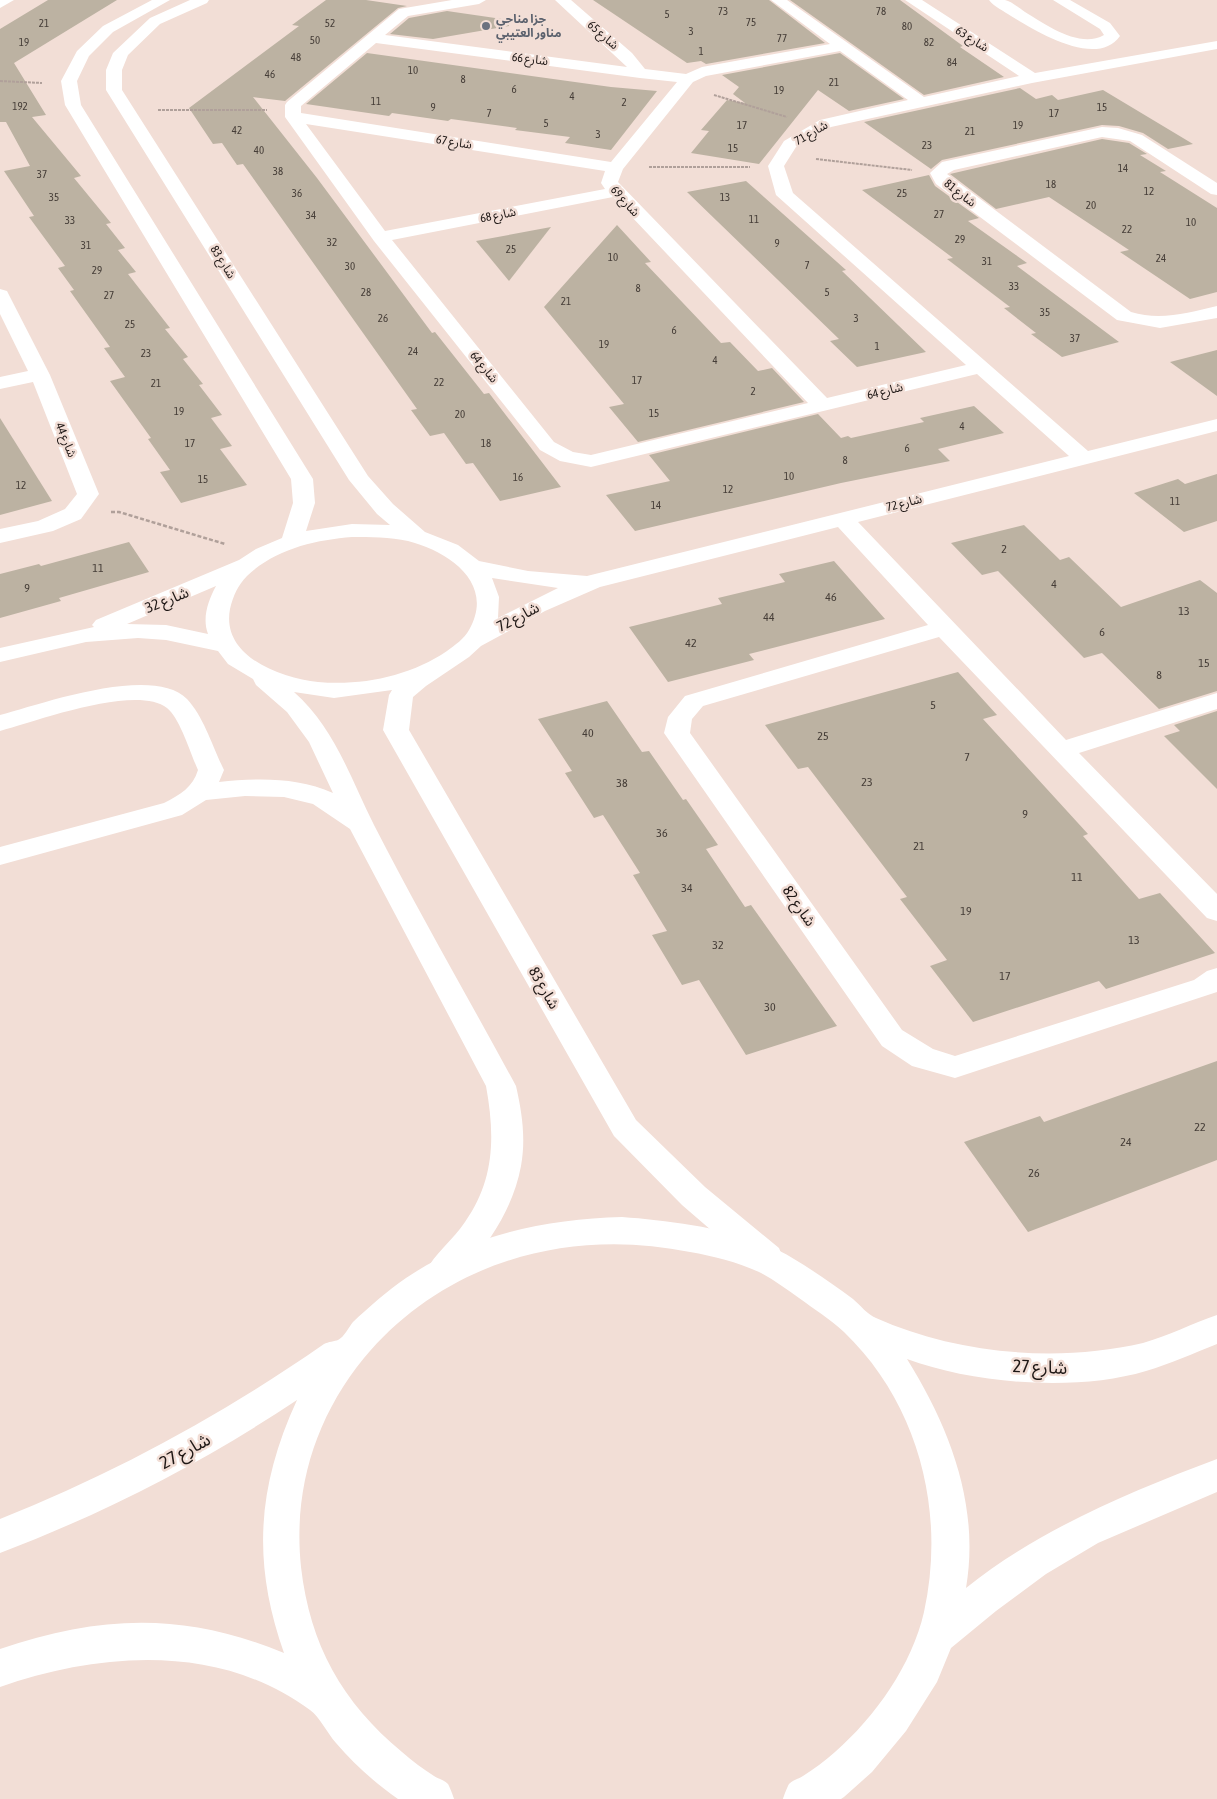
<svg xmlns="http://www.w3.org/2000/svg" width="1217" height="1799" font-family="'Asap Condensed','Noto Sans Arabic',sans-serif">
<rect width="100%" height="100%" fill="#f2ded6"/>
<g fill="#bcb2a2">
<polygon points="48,0 117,0 14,63 46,115 32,117 81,176 74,178 111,223 106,224 125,248 118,250 136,272 128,274 170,328 165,329 188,357 183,359 203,384 199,385 222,415 211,418 232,446 220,449 247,485 181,503 160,472 170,470 148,439 151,438 110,381 125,377 104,348 110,347 70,291 74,290 58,268 65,266 29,217 34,216 4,171 30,166 6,122 0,122 0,29"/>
<polygon points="326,0 366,0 407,6 398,8 285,101 253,97 317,178 432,333 435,332 484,394 489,393 561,487 500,501 473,463 466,464 444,433 430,436 411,410 417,409 243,164 237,165 222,143 213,144 189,108 299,26 292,25"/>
<polygon points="593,0 769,0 825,43 706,64 701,61 687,63"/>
<polygon points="790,0 900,0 963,46 960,47 1004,77 924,95"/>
<polygon points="447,11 509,20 509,26 433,39 390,34 409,18"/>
<polygon points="367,53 611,87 657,91 611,150 565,143 570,137 515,130 517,128 451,119 448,121 392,113 389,116 306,104"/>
<polygon points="840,53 904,99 849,111 818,90 759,164 691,153 709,131 701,130 727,100 745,103 733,94 739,87 722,75"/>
<polygon points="1020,88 1036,99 1052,95 1058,100 1103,90 1193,144 1168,149 1143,133 1119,126 1102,125 942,160 931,169 864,122"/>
<polygon points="1102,139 1129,143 1147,154 1140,155 1166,171 1160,172 1217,208 1217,292 1190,299 1120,252 1129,250 1049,197 996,209 950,174"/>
<polygon points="929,175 935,186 979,218 968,221 1027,263 1017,266 1119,342 1062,357 1031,334 1036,333 1004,308 1010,307 947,259 953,258 862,190"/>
<polygon points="746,181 846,270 842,271 926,352 857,367 830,341 839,339 687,192"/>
<polygon points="617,225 651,262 645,263 721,343 730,342 758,371 772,368 804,402 638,442 609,407 624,404 544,307"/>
<polygon points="551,227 509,281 476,241"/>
<polygon points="1217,350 1217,396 1170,362"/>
<polygon points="974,406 1004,433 938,449 950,461 841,483 635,531 606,495 670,481 649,455 818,414 841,438 848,436 851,438 924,422 920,418"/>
<polygon points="0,418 52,501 0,515"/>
<polygon points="1217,474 1217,521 1184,532 1134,493 1178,479 1185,484"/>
<polygon points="1024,525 1060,560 1069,557 1121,607 1200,580 1217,593 1217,691 1159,709 1102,653 1084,658 998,571 982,575 951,543"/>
<polygon points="129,542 149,572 59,598 61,601 0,618 0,574 39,564 41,566"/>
<polygon points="834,561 885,619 749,654 754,660 668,682 629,627 722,604 718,598 785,582 779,574"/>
<polygon points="958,672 997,715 983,719 1088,834 1083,836 1139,899 1160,893 1215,953 1106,989 1099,981 973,1022 930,966 947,960 900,899 907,897 808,767 798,769 765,725"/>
<polygon points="607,701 642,752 649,751 683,800 686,799 718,845 706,849 745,907 751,905 837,1026 746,1055 699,980 682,985 652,935 667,931 633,875 640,873 603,815 594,818 565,773 572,771 538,719"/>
<polygon points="1217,711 1217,789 1164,736 1180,731 1174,725"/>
<polygon points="1217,1061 1217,1160 1028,1232 964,1142 1040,1116 1044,1122"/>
</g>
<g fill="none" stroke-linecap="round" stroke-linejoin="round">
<g stroke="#b0a09a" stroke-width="2" stroke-dasharray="3 1" stroke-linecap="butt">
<polyline points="0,81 42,83"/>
<polyline points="714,95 787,117"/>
<polyline points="158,110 267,110"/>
<polyline points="816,159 912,170"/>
<polyline points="649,167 750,167"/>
</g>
<polyline stroke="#b0a09a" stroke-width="2.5" stroke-dasharray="4 2" stroke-linecap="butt" points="111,512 119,512 225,544"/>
<g fill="#fff" fill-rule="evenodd">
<polygon points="0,0 14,0 0,8"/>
<path d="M152 0H170L113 32 89 56 77 81 81 105 313 479 315 503 306 531 352 524 390 525 377 514 349 480 106 90V70L113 53 150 18 190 0H209L207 3 160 24 128 55 122 70V90L368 476 393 504 425 532 458 545 479 561 528 571 587 576 1069 456 977 374 591 467 560 461 540 450 374 241 285 117V105L287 102 399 9 452 0H486L479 4 408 16 385 35 627 67 555 0H571L632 53 645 69 686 74 702 67 830 44 771 0H787L924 97 1019 76 905 0H922L1035 73 1217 41V49L1032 83 831 127 796 147 784 166 793 193 1088 451 1217 419V431L858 522 1066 740 1217 693V709L1079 753 1217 894V921L1207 918 939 637 703 706 692 719 690 733 902 1030 933 1049 955 1056 1194 980 1207 971 1217 968V992L955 1078 912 1066 882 1046 664 733 668 717 685 696 928 625 838 527 600 587 545 611 481 646 469 657 426 686 413 697 409 730 636 1120 705 1187 779 1248 783 1258 779 1268 767 1272 755 1268 682 1205 614 1136 383 730 389 695 392 690 334 698 294 692C334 727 351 779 374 825 419 913 469 999 516 1086 522 1112 526 1139 521 1166 514 1205 491 1241 465 1270 461 1274 456 1281 451 1283 443 1288 438 1286 429 1283L425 1273C434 1254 453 1240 465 1222 495 1180 495 1135 486 1086L350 829 313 804 284 797 245 796 206 800 182 815 0 865V847L164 803C180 795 193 787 198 770 191 755 180 718 167 708 136 684 37 721 0 731V715C41 704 153 664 187 699 204 717 213 748 224 770L219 782C258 778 297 777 333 793L309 742 287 712 256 685 253 679 228 664 218 651 166 640 138 638 86 642 0 662V648L94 627 92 625 96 620 239 560 256 549 282 538 293 503 291 479 65 105 61 81 77 51 103 26ZM376 43 640 78 677 82 611 162 301 113V106ZM840 51 908 100 820 120 784 141 768 166 776 195 966 365 827 398 618 182 623 169 693 82 706 76ZM306 124 605 171 601 183 605 189 385 231ZM613 197 808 403 591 455 573 452 554 442 392 240ZM352 537C370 537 390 537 408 541 448 551 496 583 469 630 464 639 455 645 447 651 410 676 363 686 318 682 280 678 221 656 230 609 233 596 238 585 247 576 275 549 315 540 352 537ZM492 578 558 588 498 618 499 597ZM216 586C208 601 202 618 208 634L166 625 127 624Z"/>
<path d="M989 0C994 0 1000 0 1005 0 1011 1 1019 8 1025 12 1046 25 1080 49 1104 35L1100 29 1053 0H1070L1110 23 1120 36C1097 69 1035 31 1011 16 1004 11 994 7 989 0Z"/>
<path d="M1102 127 1118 128 1142 135 1217 183V195L1211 194 1130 141 1102 137 954 170 947 174 1131 312C1160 321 1188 313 1217 306V318L1160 328 1117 320 936 184 930 173 942 162Z"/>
<polygon points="0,289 7,291 9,295 50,375 99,494 81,519 53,531 0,543 0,529 38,521 65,509 77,494 33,382 0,389 0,377 28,371 0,314"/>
</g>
<path fill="#fff" fill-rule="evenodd" d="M622 1217C675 1221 748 1230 794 1259 814 1271 834 1285 853 1299 860 1305 868 1315 876 1318 957 1354 1057 1363 1143 1343 1168 1336 1193 1323 1217 1315V1344C1194 1353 1170 1364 1146 1371 1076 1392 975 1384 907 1359 950 1428 980 1506 966 1588 1040 1529 1129 1492 1217 1459V1492L1098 1543 1046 1574 996 1611 951 1648 937 1682 906 1731 872 1772 844 1797 841 1799H783C783 1798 788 1785 789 1784 793 1780 798 1779 803 1776 814 1769 825 1761 835 1752 875 1717 912 1665 924 1612 946 1512 919 1404 844 1332 830 1319 814 1309 799 1298 786 1289 773 1279 759 1272 737 1262 713 1256 690 1252 568 1227 444 1262 364 1358 315 1418 293 1490 301 1567 310 1645 342 1702 402 1752 412 1761 423 1769 434 1776 439 1779 444 1780 448 1784 449 1785 454 1798 454 1799H398C375 1783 354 1764 336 1743 327 1733 320 1717 310 1710 219 1643 101 1652 0 1687V1649C101 1615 184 1612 284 1653 252 1562 257 1487 297 1400 204 1462 105 1513 0 1553V1519C115 1473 222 1415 324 1344 328 1342 335 1341 338 1340 344 1337 349 1327 353 1322 369 1307 387 1291 406 1278 470 1235 546 1219 622 1217Z"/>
</g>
<circle fill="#6b7280" stroke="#f2ded6" stroke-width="2" cx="486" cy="26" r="5"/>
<g text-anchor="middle" stroke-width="5" stroke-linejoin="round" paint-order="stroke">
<g font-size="11" fill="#463e38">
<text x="723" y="15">73</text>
<text x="881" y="15">78</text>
<text x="667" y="18">5</text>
<text x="751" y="26">75</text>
<text x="44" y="27">21</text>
<text x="330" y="27">52</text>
<text x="907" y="30">80</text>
<text x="691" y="35">3</text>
<text x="782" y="42">77</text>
<text x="315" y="44">50</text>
<text x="24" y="46">19</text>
<text x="929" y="46">82</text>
<text x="701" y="55">1</text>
<text x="296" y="61">48</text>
<text x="952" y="66">84</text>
<text x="413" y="74">10</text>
<text x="270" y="78">46</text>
<text x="463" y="83">8</text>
<text x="834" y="86">21</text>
<text x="514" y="93">6</text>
<text x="779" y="94">19</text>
<text x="572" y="100">4</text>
<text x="376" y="105">11</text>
<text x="624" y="106">2</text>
<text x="20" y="110">192</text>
<text x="433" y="111">9</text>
<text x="1102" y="111">15</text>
<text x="489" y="117">7</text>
<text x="1054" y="117">17</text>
<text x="546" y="127">5</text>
<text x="742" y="129">17</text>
<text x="1018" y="129">19</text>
<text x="237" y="134">42</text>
<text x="970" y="135">21</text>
<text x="598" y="138">3</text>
<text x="927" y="149">23</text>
<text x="733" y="152">15</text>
<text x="259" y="154">40</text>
<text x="1123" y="172">14</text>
<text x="278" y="175">38</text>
<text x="42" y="178">37</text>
<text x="1051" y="188">18</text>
<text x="1149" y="195">12</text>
<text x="297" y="197">36</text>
<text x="902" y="197">25</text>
<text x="54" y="201">35</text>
<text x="725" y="201">13</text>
<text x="1091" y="209">20</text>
<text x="939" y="218">27</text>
<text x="311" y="219">34</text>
<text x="754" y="223">11</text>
<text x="70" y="224">33</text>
<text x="1191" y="226">10</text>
<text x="1127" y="233">22</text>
<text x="960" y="243">29</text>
<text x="332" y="246">32</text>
<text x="777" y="247">9</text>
<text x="86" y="249">31</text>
<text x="511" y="253">25</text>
<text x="613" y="261">10</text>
<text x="1161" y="262">24</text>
<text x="987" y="265">31</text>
<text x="807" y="269">7</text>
<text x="350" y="270">30</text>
<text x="97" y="274">29</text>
<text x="1014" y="290">33</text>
<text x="638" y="292">8</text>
<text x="366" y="296">28</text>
<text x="827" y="296">5</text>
<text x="109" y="299">27</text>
<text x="566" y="305">21</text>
<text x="1045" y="316">35</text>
<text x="383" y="322">26</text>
<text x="856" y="322">3</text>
<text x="130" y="328">25</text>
<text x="674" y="334">6</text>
<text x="1075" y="342">37</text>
<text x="604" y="348">19</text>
<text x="877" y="350">1</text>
<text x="413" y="355">24</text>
<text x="146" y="357">23</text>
<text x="715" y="364">4</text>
<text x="637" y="384">17</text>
<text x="439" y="386">22</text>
<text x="156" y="387">21</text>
<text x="753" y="395">2</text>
<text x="179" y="415">19</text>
<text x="654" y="417">15</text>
<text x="460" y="418">20</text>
<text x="962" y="430">4</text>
<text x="190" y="447">17</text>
<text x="486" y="447">18</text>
<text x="907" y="452">6</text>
<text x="845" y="464">8</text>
<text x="789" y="480">10</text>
<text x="518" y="481">16</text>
<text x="203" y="483">15</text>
<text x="21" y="489">12</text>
<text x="728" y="493">12</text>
<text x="1175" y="505">11</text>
<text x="656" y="509">14</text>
</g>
<g font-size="12" font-weight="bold" fill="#5b616d" stroke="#f2ded6" text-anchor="start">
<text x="496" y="23">جزا مناحي<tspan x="496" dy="14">مناور العتيبي</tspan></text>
</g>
<g font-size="12" fill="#1e1715" stroke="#f2ded6">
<text transform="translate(603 35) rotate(41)" y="4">شارع 65</text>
<text transform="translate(972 39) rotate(33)" y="4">شارع 63</text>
<text transform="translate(530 59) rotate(7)" y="4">شارع 66</text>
<text transform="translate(811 133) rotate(-30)" y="4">شارع 71</text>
<text transform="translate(454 142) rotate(9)" y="4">شارع 67</text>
<text transform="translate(960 193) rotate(38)" y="4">شارع 81</text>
<text transform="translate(625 201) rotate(48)" y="4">شارع 69</text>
<text transform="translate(498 215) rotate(-11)" y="4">شارع 68</text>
<text transform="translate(223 262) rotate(58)" y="4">شارع 83</text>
<text transform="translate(484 367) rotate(51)" y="4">شارع 64</text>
<text transform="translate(885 391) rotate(-14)" y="4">شارع 64</text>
<text transform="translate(66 440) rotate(68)" y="4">شارع 44</text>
<text transform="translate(904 503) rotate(-14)" y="4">شارع 72</text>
</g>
<g font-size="12" fill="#463e38">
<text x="1004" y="553">2</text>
<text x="98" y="572">11</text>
<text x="1054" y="588">4</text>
<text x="27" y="592">9</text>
<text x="831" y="601">46</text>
<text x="1184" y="615">13</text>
<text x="769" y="621">44</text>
<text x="1102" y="636">6</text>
<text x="691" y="647">42</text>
<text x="1204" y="667">15</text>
<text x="1159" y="679">8</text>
<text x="933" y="709">5</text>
<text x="588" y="737">40</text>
<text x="823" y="740">25</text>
<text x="967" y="761">7</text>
<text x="867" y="786">23</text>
<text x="622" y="787">38</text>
<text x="1025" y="818">9</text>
<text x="662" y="837">36</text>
<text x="919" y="850">21</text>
<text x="1077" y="881">11</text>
<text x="687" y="892">34</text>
<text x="966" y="915">19</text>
<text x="1134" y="944">13</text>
<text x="718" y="949">32</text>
<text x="1005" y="980">17</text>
<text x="770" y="1011">30</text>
<text x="1200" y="1131">22</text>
<text x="1126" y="1146">24</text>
<text x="1034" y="1177">26</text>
</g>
<g font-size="15" fill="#1e1715" stroke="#f2ded6">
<text transform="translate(167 600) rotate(-22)" y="5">شارع 32</text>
<text transform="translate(518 617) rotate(-28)" y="5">شارع 72</text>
<text transform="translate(799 906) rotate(55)" y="5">شارع 82</text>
<text transform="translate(544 988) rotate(60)" y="5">شارع 83</text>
</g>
<g font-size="18" fill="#1e1715" stroke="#f2ded6">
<text transform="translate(1040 1367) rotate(2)" y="6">شارع 27</text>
<text transform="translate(185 1451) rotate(-29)" y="6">شارع 27</text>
</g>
</g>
</svg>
